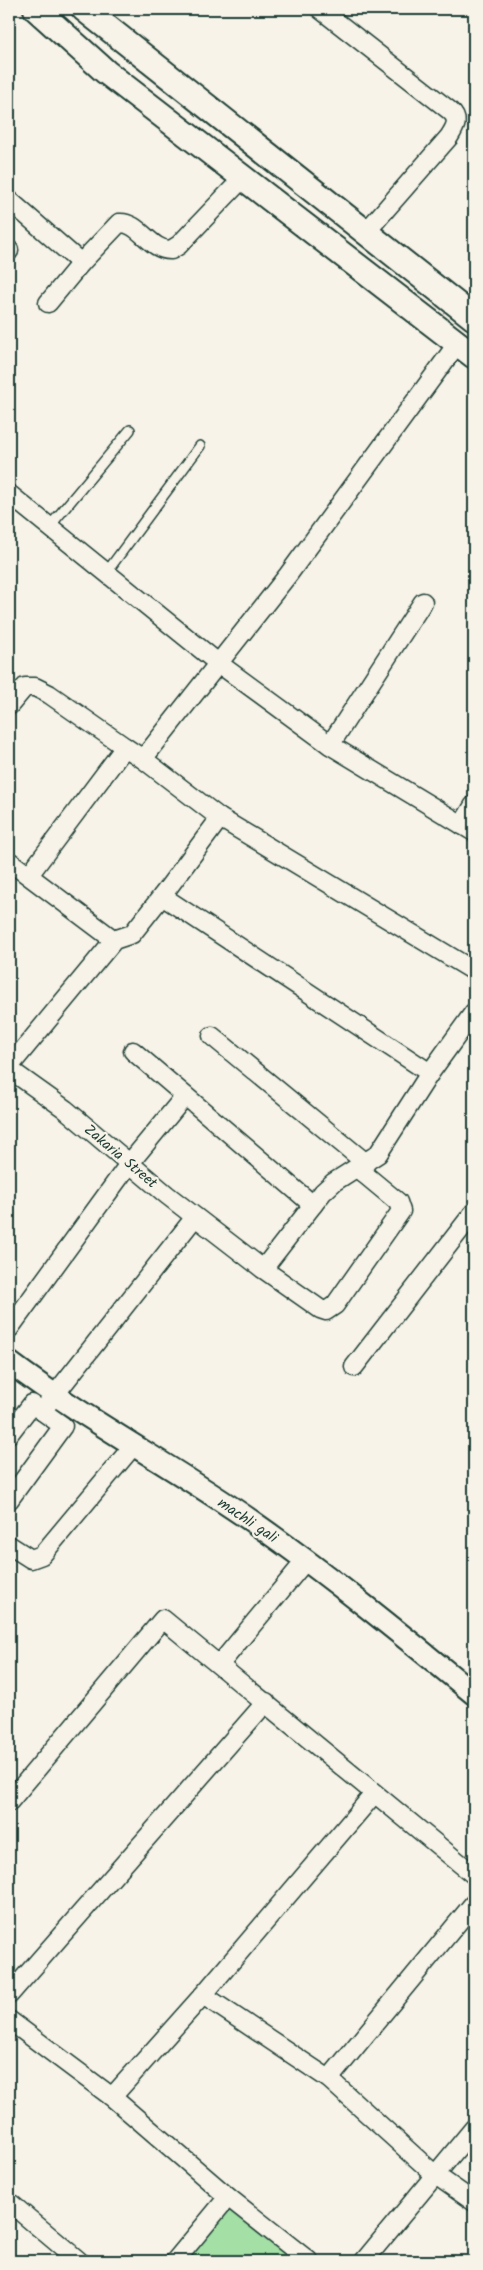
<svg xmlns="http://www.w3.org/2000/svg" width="483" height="2270" font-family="Kalam,sans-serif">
<rect width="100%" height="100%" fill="#f7f3e8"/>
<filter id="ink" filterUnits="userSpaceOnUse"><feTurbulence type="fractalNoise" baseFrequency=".02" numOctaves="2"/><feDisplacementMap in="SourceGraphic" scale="10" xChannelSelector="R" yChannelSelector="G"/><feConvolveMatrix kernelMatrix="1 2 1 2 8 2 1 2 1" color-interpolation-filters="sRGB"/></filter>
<g filter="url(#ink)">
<polygon fill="#a4dfa5" stroke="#628e6c" points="229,2206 297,2261 185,2261"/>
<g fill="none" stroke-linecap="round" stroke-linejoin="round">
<g stroke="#1f3d34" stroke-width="12">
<g id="service">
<polyline points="50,526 130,430"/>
<polyline points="106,573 200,446"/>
</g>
</g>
<g stroke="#1f3d34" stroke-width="21">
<g id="minor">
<path d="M320 9 449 110C460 119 456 126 449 137L366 232"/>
<polyline points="9,200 81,263"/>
<polyline points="9,250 9,251"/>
<path d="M48 303 81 263 119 223C139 221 150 251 171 250L179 245 243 178"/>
<polyline points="9,494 218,663 330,745 474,832"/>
<polyline points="9,706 25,687 35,687 49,694 125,747"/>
<polyline points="330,745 423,602"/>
<polyline points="143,759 220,818 474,971"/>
<polyline points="462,825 474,805"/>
<polyline points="9,861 114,940"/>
<polyline points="29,875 125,747 143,759 288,575 457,344"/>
<polyline points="162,896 220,818"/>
<polyline points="212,1036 366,1163"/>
<polyline points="133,1051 313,1205"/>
<polyline points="9,1067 114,940 132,934 162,896 430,1073 474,1012"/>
<polyline points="9,1069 65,1109 167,1195 263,1269 320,1309 326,1311 335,1305 401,1211 398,1202 357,1168"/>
<polyline points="263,1269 323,1192 334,1182 378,1154 430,1073"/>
<polyline points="9,1329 129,1164 185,1096"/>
<polyline points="354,1367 474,1212"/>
<polyline points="42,1411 195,1217"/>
<polyline points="9,1434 32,1404 63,1426 9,1500"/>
<polyline points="9,1545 31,1559 42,1555 133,1446"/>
<polyline points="220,1664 306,1560"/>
<polyline points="9,1802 163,1619 474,1875"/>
<polyline points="9,1995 266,1702"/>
<polyline points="203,1995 329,2079 434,2174 474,2202"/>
<polyline points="9,2020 112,2097 228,2197"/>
<polyline points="329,2079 474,1903"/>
<polyline points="112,2097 203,1995 374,1794"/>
<polyline points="9,2202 79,2261"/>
<polyline points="175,2261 228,2197 309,2261"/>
<polyline points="364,2261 474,2128"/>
</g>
</g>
<g stroke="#1f3d34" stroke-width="25">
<path id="tertiary" d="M9 1362C87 1421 173 1466 253 1522 330 1576 402 1635 474 1694"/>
</g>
<g stroke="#1f3d34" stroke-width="28">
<g id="secondary">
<polyline points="36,9 106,72 474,356"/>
<polyline points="84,9 474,318"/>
</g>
</g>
<use href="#service" stroke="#f7f3e8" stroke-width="9"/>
<use href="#minor" stroke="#f7f3e8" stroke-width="18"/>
<use href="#tertiary" stroke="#f7f3e8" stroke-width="21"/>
<use href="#secondary" stroke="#f7f3e8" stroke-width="24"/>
</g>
</g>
<g text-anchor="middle" stroke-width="4.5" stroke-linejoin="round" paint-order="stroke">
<g font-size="15" fill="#1f3d34" stroke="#f7f3e8">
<text transform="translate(121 1156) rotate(40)" y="5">Zakaria Street</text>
<text transform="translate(248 1520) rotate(34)" y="5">machli gali</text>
</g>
</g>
<rect width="483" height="2270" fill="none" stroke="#f7f3e8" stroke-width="30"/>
<rect x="15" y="15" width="453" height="2240" fill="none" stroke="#1f3d34" stroke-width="2" filter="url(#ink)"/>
</svg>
